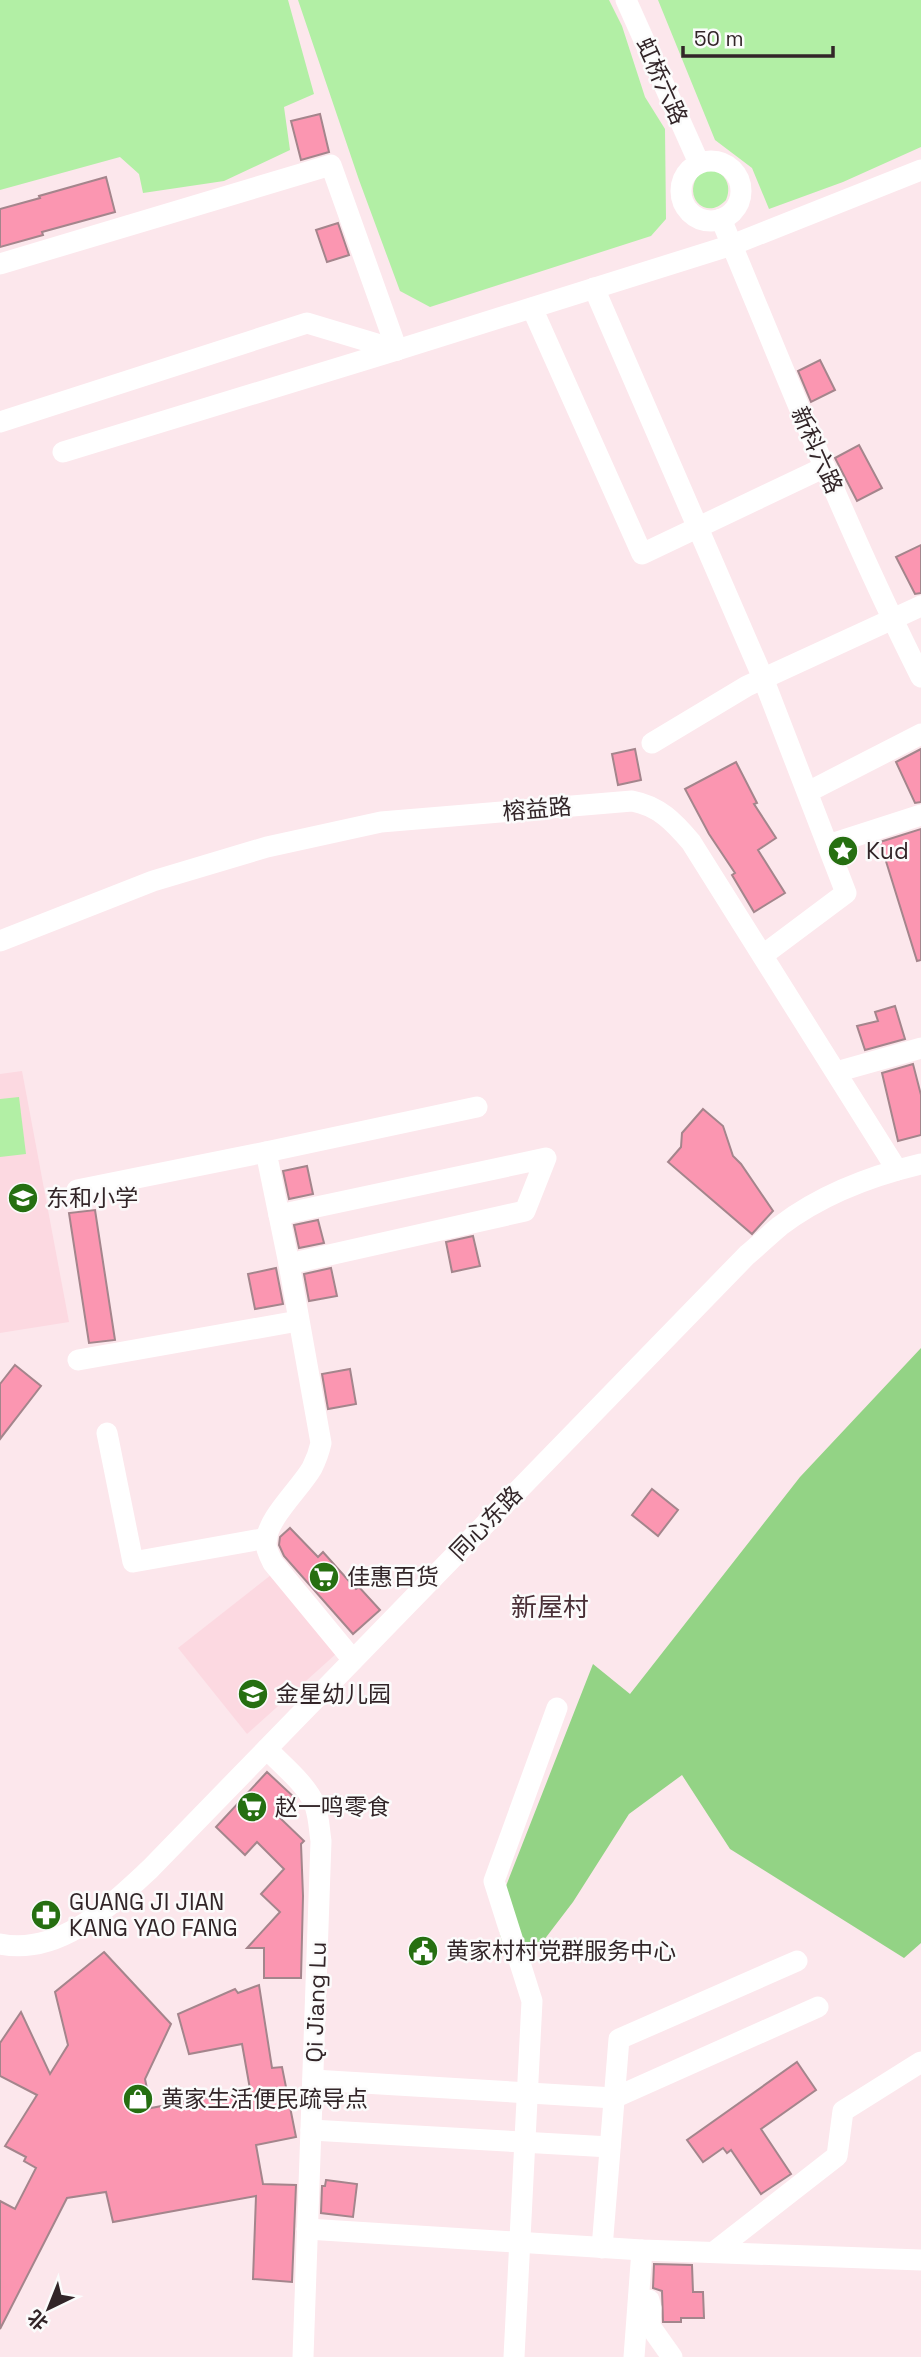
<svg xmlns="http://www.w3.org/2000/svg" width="921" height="2357" font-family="'Space Grotesk','Noto Sans SC',sans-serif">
<rect width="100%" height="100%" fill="#fce7ec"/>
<g fill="#fcd9e1">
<polygon points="22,1071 69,1322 0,1333 0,1074"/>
<polygon points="271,1575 337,1653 247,1734 178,1648"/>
</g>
<g fill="#b2efa5">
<polygon points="0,0 288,0 314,94 284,107 290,150 224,181 143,193 139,174 120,157 0,190"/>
<polygon points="298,0 609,0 622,26 645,97 665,129 666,219 651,236 430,307 400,291 359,180"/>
<polygon points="658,0 921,0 921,147 843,182 769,209 752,168 715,140"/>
<path d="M705 168C723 170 733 183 726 200 704 224 677 191 705 168Z"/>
<polygon points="19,1097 26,1154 0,1157 0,1099"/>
</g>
<polygon fill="#93d385" points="921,1348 921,1943 904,1958 730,1849 682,1775 629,1814 573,1902 531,1957 506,1957 495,1914 593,1664 630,1694 800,1477"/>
<g fill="#fb96b1" stroke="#a4858c" stroke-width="2">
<polygon points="320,114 329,152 301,160 291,121"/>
<polygon points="106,177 115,212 42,232 43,235 0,247 0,209 40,198 39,196"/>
<polygon points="338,223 349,255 327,262 316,230"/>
<polygon points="820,360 835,390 811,402 798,371"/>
<polygon points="859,445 882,488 857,501 835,458"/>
<polygon points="921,545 921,593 915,594 896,557"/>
<polygon points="635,749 641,780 618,785 612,754"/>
<polygon points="921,749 921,802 915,803 896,762"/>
<polygon points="736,762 757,803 754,804 776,838 758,850 785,893 754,912 732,875 735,873 709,834 685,789"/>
<polygon points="921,829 921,960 917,961 880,842"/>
<polygon points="895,1006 905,1039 865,1050 857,1026 878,1021 875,1012"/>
<polygon points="913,1064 921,1095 921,1135 898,1141 882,1073"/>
<polygon points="703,1109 723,1126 733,1156 741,1164 773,1211 752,1234 668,1162 681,1147 682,1133"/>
<polygon points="307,1166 313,1194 289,1199 283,1171"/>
<polygon points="95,1210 115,1340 89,1343 69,1213"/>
<polygon points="318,1220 324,1243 299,1248 294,1225"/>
<polygon points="473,1236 480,1266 452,1272 446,1242"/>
<polygon points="276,1268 283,1304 255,1309 248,1274"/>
<polygon points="331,1268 337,1296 309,1301 304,1274"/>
<polygon points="15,1365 41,1386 0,1439 0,1384"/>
<polygon points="350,1369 356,1404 328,1409 322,1374"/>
<polygon points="652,1489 678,1510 658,1536 632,1515"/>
<polygon points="290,1528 318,1557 323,1552 356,1589 359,1587 380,1610 353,1634 284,1556 279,1545 280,1537"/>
<polygon points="267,1772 296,1799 280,1818 304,1841 301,1844 303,1896 301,1978 264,1978 264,1948 247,1948 280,1912 261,1894 284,1869 257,1842 245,1855 216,1827"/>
<polygon points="104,1952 171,2024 145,2079 151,2108 250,2089 242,2044 189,2054 178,2014 235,1989 238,1993 259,1985 272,2068 282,2067 296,2137 256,2145 263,2184 296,2185 292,2282 253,2279 256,2196 113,2222 106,2192 67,2198 0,2329 0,2201 15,2209 36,2168 24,2161 26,2157 5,2146 37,2095 0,2076 0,2043 21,2012 50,2074 68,2045 55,1992"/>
<polygon points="797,2062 816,2090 761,2129 791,2174 761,2194 731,2150 727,2153 723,2148 703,2162 687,2140"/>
<polygon points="326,2180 357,2184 353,2217 321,2213 322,2186 325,2186"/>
<polygon points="654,2264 692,2265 693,2292 703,2292 704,2318 681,2318 681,2322 663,2322 662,2291 653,2288"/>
</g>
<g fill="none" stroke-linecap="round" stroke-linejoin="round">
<g stroke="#fff" stroke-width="21">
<polyline points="626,0 699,163"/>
<circle cx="711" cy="191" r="30"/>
<path d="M721 219C785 372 846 528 921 677"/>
<polyline points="0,264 331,165 397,350"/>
<polyline points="594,288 763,678 846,893 763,955"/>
<polyline points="532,308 642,554 825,467"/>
<polyline points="0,422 307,323 397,350"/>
<polyline points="63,452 397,350 732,245 921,170"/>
<polyline points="652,743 747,686 921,606"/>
<polyline points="808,792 921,734"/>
<polyline points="828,845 921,815"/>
<path d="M0 941 153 881 267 847 381 822 632 801C659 806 674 822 691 842L897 1170"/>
<polyline points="836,1072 921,1048"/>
<polyline points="77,1190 266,1152"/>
<polyline points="279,1215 546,1158 525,1211 289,1264"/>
<polyline points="78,1360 298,1321"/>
<polyline points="107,1433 133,1562 267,1538"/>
<path d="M353 1660 273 1563C270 1557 266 1550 266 1543 266 1519 300 1489 312 1468 316 1460 319 1452 321 1443L289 1264 266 1152 477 1107"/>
<path d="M267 1749C282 1765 305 1783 314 1803 319 1815 319 1828 321 1841L303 2357"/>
<path d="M0 1944C60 1956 110 1906 150 1869L747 1255C758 1246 769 1235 780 1226 822 1194 870 1176 921 1164"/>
<polyline points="313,2080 614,2098 818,2007"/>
<polyline points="311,2130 610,2147"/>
<polyline points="307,2229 642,2250 921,2260"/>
<polyline points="602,2248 619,2039 797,1961"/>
<polyline points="714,2252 837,2156 843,2111 921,2062"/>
<polyline points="649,2300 651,2308 650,2326 672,2357"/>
<polyline points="514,2357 532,2001 494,1881 557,1708"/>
<polyline points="634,2357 642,2250"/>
</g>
</g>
<defs>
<g id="sight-disc" transform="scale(1.575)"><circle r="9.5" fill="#266f11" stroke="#fbfbfb"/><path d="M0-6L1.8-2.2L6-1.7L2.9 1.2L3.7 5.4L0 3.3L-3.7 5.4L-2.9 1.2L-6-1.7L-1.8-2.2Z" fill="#fff"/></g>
<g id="school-disc" transform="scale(1.575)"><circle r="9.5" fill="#266f11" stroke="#fbfbfb"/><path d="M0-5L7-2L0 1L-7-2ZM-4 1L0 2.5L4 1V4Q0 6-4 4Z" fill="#fff"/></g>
<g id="supermarket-disc" transform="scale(1.575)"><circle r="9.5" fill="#266f11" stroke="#fbfbfb"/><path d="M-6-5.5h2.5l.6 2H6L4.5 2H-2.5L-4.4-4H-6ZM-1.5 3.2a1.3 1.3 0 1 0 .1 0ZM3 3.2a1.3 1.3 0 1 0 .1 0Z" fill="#fff"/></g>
<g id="pharmacy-disc" transform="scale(1.575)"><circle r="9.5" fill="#266f11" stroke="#fbfbfb"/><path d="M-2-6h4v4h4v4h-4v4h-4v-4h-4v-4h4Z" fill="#fff"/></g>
<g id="civic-disc" transform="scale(1.575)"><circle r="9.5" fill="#266f11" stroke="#fbfbfb"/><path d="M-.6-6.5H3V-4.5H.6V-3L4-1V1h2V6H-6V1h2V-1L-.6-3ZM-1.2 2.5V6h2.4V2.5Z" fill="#fff"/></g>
<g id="shop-disc" transform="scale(1.575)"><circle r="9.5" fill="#266f11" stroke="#fbfbfb"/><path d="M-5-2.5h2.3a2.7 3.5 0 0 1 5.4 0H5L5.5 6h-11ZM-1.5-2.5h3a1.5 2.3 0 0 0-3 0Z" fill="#fff"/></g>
</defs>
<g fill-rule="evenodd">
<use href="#sight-disc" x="843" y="851"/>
<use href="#school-disc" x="23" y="1198"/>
<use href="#supermarket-disc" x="324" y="1577"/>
<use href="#school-disc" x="253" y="1694"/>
<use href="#supermarket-disc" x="252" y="1807"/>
<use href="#pharmacy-disc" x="46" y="1915"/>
<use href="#civic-disc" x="423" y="1951"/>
<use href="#shop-disc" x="138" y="2099"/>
</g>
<g text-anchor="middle" stroke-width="5" stroke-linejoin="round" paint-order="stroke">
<g font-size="23" fill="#322528" stroke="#fbfbfb">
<text transform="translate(662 81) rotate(66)" y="8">虹桥六路</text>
<text transform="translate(817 450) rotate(66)" y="8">新科六路</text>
<text transform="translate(537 809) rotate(-5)" y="8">榕益路</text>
<text transform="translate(486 1523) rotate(-46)" y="8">同心东路</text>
<text transform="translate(316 2002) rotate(-88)" y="8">Qi Jiang Lu</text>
</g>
<g font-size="23" fill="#322528" stroke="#fbfbfb" text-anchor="start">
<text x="866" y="859">Kud</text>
<text x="46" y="1206">东和小学</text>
<text x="347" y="1585">佳惠百货</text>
<text x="276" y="1702">金星幼儿园</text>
<text x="275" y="1815">赵一鸣零食</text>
<text x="69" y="1910">GUANG JI JIAN<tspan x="69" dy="26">KANG YAO FANG</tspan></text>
<text x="446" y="1959">黄家村村党群服务中心</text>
<text x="161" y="2107">黄家生活便民疏导点</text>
</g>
<g font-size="26" fill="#492f36" stroke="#fbfbfb">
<text x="550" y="1616">新屋村</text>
</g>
</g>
<g transform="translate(49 2308) rotate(223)" stroke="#fbfbfb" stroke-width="5" paint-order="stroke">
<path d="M0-5L12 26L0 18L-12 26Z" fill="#322528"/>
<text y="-10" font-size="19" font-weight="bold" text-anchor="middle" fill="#322528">北</text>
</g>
<path d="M683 46v10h150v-10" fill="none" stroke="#322528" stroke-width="3.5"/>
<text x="694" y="46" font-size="21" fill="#322528" stroke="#fbfbfb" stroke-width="5" paint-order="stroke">50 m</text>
</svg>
